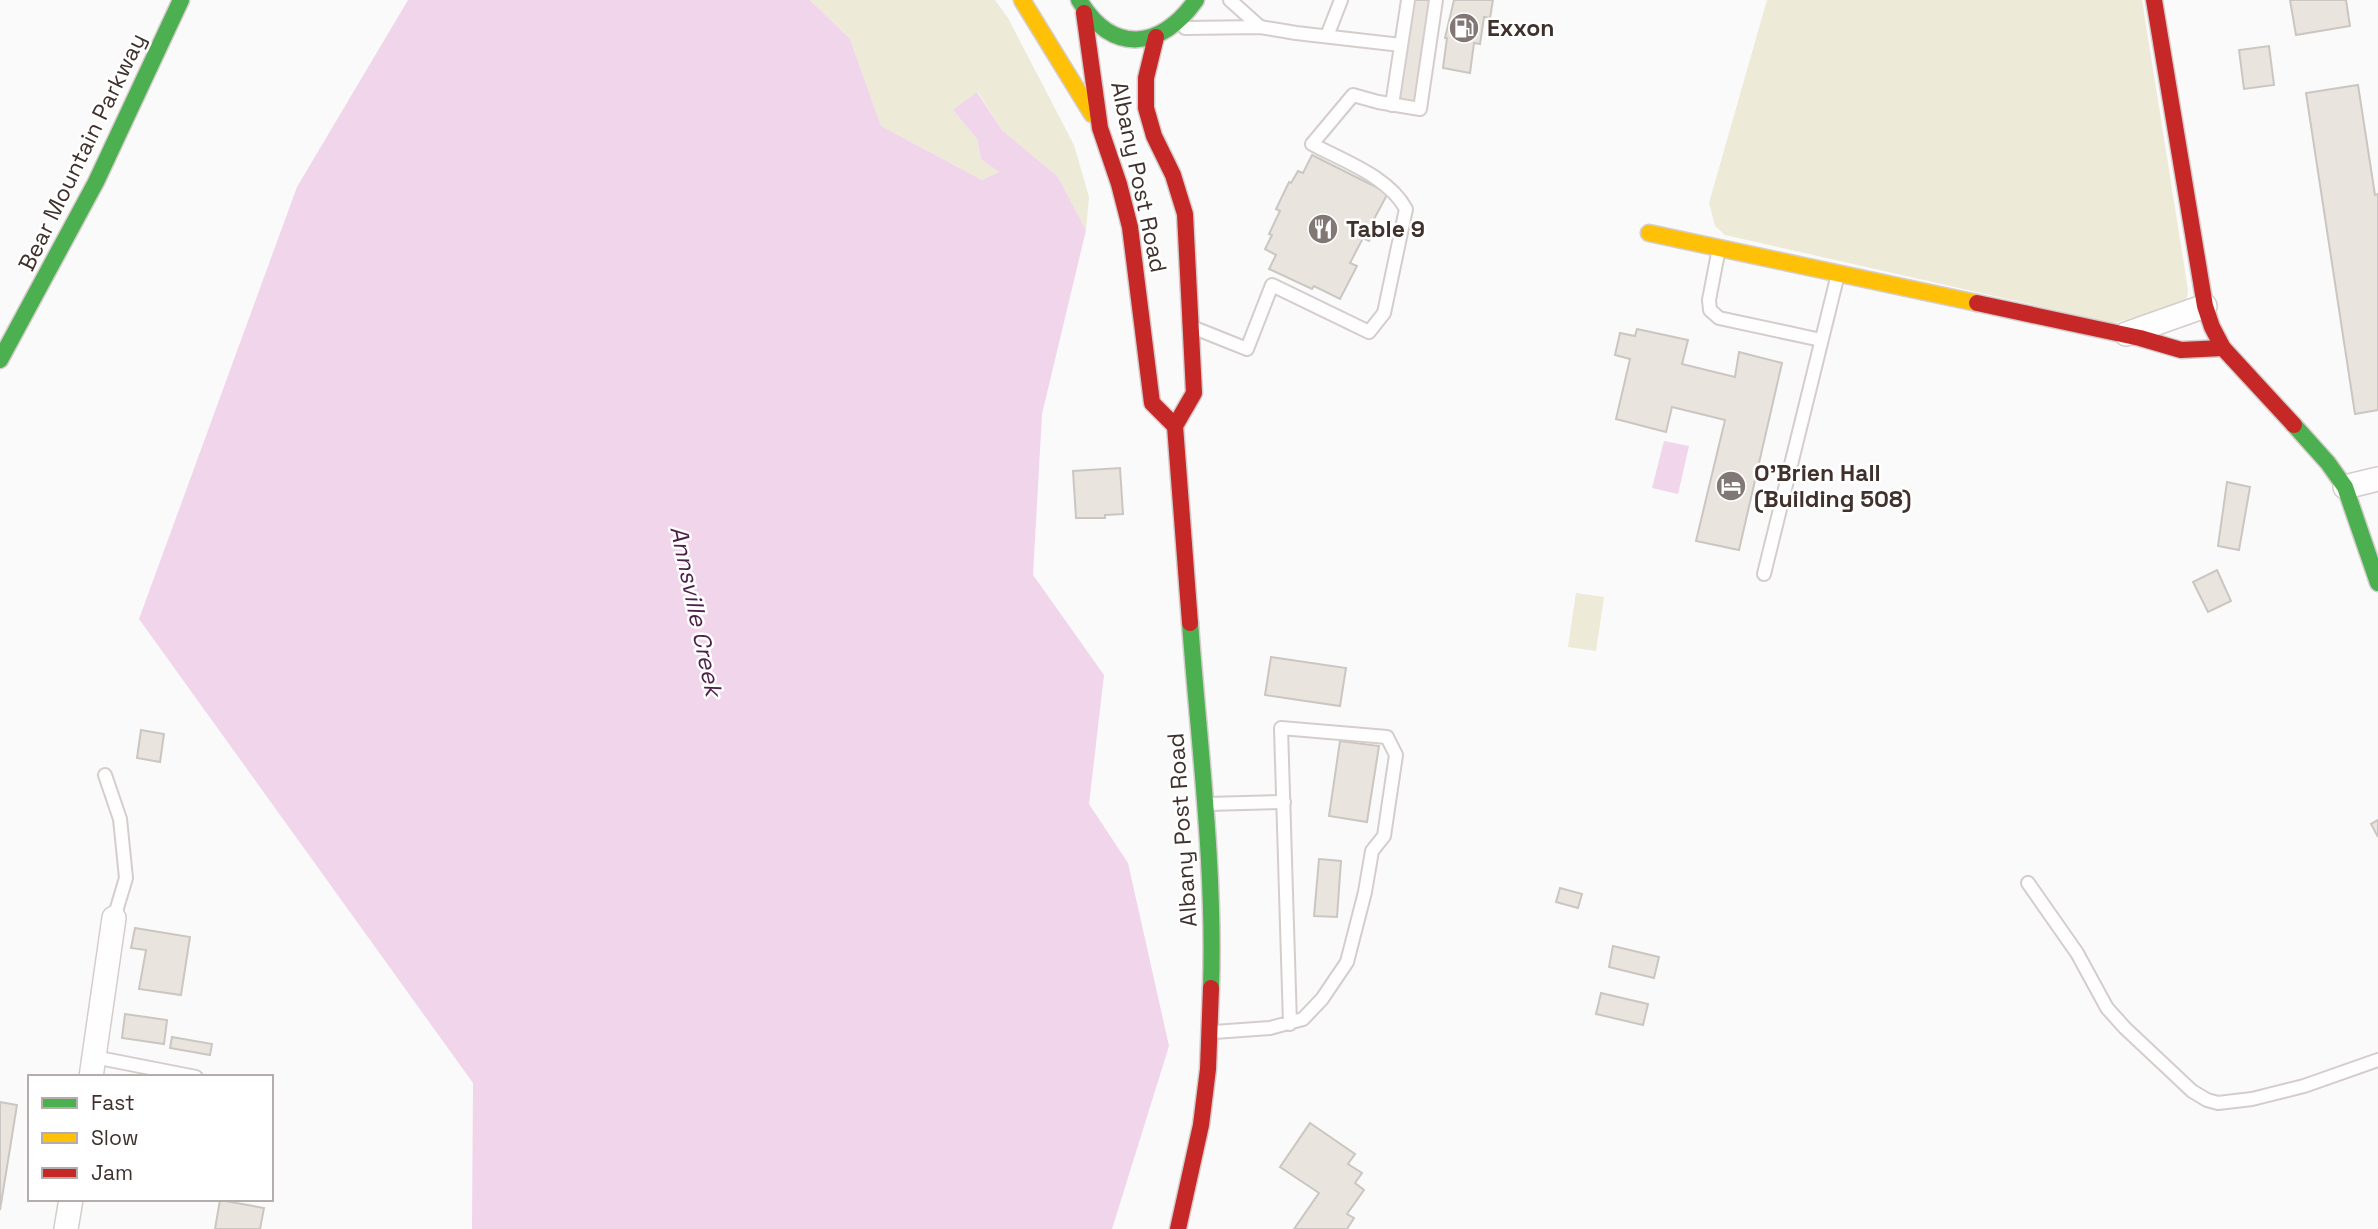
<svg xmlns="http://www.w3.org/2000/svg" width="2378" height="1229" font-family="'Space Grotesk',sans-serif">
<rect width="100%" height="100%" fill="#fafafa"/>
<g fill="#edead7">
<polygon points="810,0 995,0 1008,18 1074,145 1089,197 1086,230 1058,177 1002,130 978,92 953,110 977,139 981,159 999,172 982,180 881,126 850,39"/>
<polygon points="1767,0 2142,0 2188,290 2186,303 2114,323 1725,235 1715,226 1709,203"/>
<polygon points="1576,593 1604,597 1596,651 1568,647"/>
</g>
<g fill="#f0d5eb">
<polygon points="408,0 810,0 850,39 881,126 982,180 999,172 981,159 977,139 953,110 977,92 1002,130 1058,177 1086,230 1042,414 1033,575 1104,675 1089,804 1128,863 1169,1046 1112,1229 472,1229 473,1083 139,619 297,187"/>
<polygon points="1664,441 1689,446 1678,494 1652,488"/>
</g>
<g fill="#e9e4de" stroke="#cbc6c1" stroke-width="2">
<polygon points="1412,0 1433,0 1416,103 1396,100"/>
<polygon points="1454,0 1493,0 1490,18 1484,17 1480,44 1474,43 1470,73 1443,68 1447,38 1445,38"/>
<polygon points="2290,0 2346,0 2350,26 2296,35"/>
<polygon points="2269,46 2274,85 2244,89 2239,50"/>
<polygon points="2358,85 2375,195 2378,194 2378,410 2355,414 2306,93"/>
<polygon points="1312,155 1388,193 1373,221 1378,224 1369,241 1363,238 1350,263 1357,266 1340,299 1314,286 1312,289 1269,269 1276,255 1265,249 1272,235 1269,234 1280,211 1276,209 1289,182 1291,183 1298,171 1303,173"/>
<polygon points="1637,329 1688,340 1682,364 1735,377 1739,352 1782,363 1739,550 1696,541 1725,420 1672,407 1666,432 1616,419 1630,359 1615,355 1620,333 1635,336"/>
<polygon points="1120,468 1123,514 1105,515 1105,518 1076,518 1073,471"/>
<polygon points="2227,482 2250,487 2239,550 2218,546"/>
<polygon points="2217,570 2231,601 2208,612 2193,582"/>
<polygon points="1271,657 1346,668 1340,706 1265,695"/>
<polygon points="141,730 164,734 160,762 137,758"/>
<polygon points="1340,741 1379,746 1367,822 1329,816"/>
<polygon points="2378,820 2378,837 2371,824"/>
<polygon points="1319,859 1341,861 1337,917 1314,916"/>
<polygon points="1560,888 1582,894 1578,908 1556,902"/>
<polygon points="135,928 190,937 181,995 139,989 146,950 131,948"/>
<polygon points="1613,946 1659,957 1654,978 1609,967"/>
<polygon points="1601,993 1648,1004 1643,1025 1596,1014"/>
<polygon points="125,1014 167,1020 164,1044 122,1038"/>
<polygon points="172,1037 212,1044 210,1055 170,1048"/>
<polygon points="0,1102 17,1105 0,1210"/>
<polygon points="1310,1123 1355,1154 1348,1164 1362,1173 1355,1183 1364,1190 1347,1214 1354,1218 1347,1229 1294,1229 1319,1193 1280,1167"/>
<polygon points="220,1200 264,1208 260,1229 215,1229"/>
</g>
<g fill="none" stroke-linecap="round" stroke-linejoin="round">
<g stroke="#d5cdcc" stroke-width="16">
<g id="lane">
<polyline points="1230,0 1260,27"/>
<polyline points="1185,28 1260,27 1296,33 1401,45"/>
<polyline points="1327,36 1341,0"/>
<polyline points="1392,105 1408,0"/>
<polyline points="1719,248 1709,300 1710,310 1719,318 1821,340"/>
<path d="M1197 329 1247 349 1272 285 1369 332 1384 313 1406 209C1388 176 1343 161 1312 144L1353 95 1378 102 1420 109 1436 0"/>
<polyline points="1764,574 1838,274"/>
<polyline points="105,775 120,819 126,878 114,918"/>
<polyline points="1207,804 1284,802"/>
<polyline points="2028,883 2077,953 2107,1008 2125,1028 2192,1091 2207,1100 2218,1103 2252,1099 2304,1086 2378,1060"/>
<polyline points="1214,1032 1270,1028 1303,1019 1322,999 1347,962 1365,892 1372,851 1384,836 1396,755 1387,737 1281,728 1290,1024"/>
<polyline points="94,1057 196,1077"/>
</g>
</g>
<g stroke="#d5cdcc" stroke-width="26">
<g id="street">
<polyline points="2126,334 2205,306"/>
<polyline points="2345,487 2378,479"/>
<polyline points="91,1077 114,918"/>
<polyline points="66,1229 71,1199"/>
</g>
</g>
<g stroke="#d5cdcc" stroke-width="19">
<g id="fast">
<path d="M1079 0C1112 55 1161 50 1196 0"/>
<polyline points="0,360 96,182 181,0"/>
<polyline points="2294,425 2328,463 2345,487 2378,583"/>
<path d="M1190 623C1199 744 1215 867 1211 988"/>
</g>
</g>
<g stroke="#d5cdcc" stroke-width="19">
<g id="slow">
<polyline points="1022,0 1092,114"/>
<polyline points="1649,233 1977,303"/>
</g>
</g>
<g stroke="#d5cdcc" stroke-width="19">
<g id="jam">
<polyline points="2154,0 2205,306 2212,327 2223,348 2294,425"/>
<polyline points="1084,13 1100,128 1119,184 1130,227 1152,403 1175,426"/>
<polyline points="1156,37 1146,78 1146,108 1154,136 1173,175 1185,214 1194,393 1175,426 1190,623"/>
<polyline points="1977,303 2140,338 2181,350 2223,348"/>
<polyline points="1178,1229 1201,1125 1208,1069 1211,988"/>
</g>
</g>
<use href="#lane" stroke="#fefefe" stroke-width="12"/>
<use href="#street" stroke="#fefefe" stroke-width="23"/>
<use href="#fast" stroke="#4caf50" stroke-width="16"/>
<use href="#slow" stroke="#ffc107" stroke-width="16"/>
<use href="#jam" stroke="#c62828" stroke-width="16"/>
</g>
<defs>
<g id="fuel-disc" transform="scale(1.575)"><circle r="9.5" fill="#817775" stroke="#fff"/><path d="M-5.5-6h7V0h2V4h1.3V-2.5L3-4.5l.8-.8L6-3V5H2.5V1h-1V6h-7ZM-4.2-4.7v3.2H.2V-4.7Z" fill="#fff"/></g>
<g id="restaurant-disc" transform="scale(1.575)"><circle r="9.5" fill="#817775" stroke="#fff"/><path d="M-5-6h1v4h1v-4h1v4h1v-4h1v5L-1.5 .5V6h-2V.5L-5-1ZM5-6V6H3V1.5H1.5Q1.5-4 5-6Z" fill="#fff"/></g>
<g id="hotel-disc" transform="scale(1.575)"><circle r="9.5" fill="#817775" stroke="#fff"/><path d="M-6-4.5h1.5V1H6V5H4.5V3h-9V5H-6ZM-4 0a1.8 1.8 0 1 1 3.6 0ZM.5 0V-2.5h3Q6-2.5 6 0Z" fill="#fff"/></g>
</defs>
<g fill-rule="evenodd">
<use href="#fuel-disc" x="1464" y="28"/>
<use href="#restaurant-disc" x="1323" y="229"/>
<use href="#hotel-disc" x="1731" y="486"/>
</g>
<g text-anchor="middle" stroke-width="5" stroke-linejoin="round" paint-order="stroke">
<g font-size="23" font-weight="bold" fill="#40312d" stroke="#fff" text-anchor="start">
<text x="1487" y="36">Exxon</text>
<text x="1346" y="237">Table 9</text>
<text x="1754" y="481">O'Brien Hall<tspan x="1754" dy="26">(Building 508)</tspan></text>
</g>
<g font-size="23" fill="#40312d" stroke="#fff">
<text transform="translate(82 152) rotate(-64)" y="8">Bear Mountain Parkway</text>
<text transform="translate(1139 177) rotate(78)" y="8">Albany Post Road</text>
<text transform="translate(1182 830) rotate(-94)" y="8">Albany Post Road</text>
</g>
<g font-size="24" font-style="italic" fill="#4d1f48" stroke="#fff">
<text transform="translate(696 611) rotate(78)" y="8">Annsville Creek</text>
</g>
</g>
<rect x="28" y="1075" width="245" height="126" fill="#ffffff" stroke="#b3adab" stroke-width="2"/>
<rect x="42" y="1098" width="35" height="10" fill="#4caf50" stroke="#b3adab" stroke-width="2"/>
<text x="91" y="1110" font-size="21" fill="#40312d">Fast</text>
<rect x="42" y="1133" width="35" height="10" fill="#ffc107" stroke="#b3adab" stroke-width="2"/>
<text x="91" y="1145" font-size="21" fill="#40312d">Slow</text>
<rect x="42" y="1168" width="35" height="10" fill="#c62828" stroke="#b3adab" stroke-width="2"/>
<text x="91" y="1180" font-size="21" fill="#40312d">Jam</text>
</svg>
